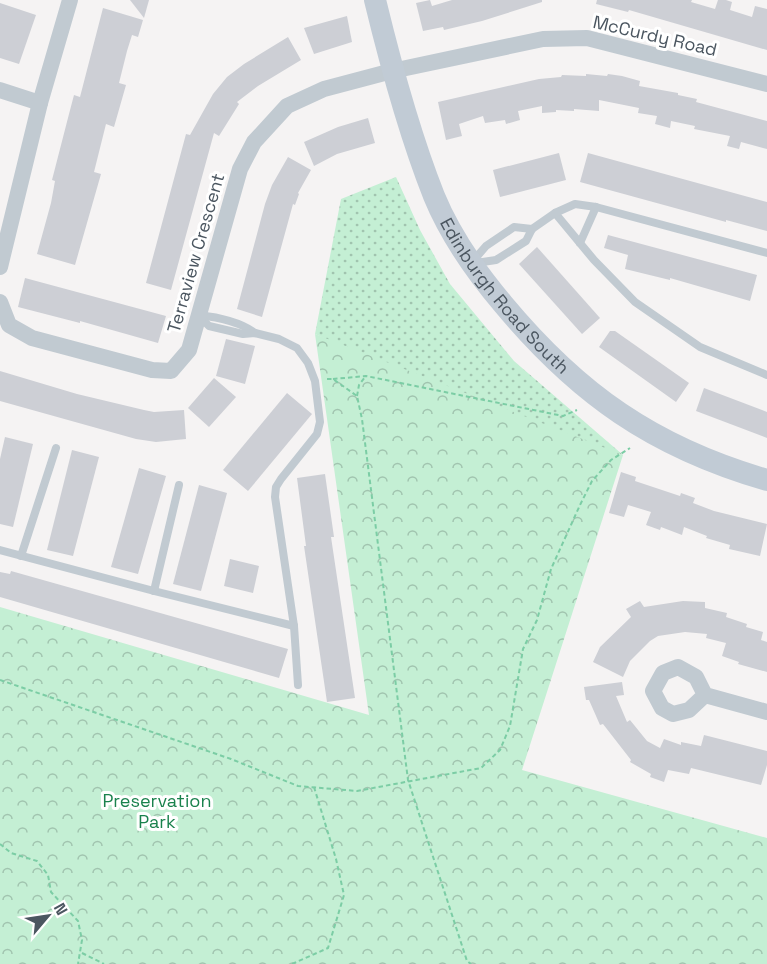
<svg xmlns="http://www.w3.org/2000/svg" width="767" height="964" font-family="'Space Grotesk',sans-serif">
<defs>
<pattern id="grass-dots" width="8" height="8" patternUnits="userSpaceOnUse" patternTransform="scale(1.5)"><rect width="8" height="8" fill="#c4efd4"/><path d="M2 2h.1M6 6h.1" fill="none" stroke="#a1c4af" stroke-width="1.8" stroke-linecap="round"/></pattern>
<pattern id="forest-crowns" width="20" height="18" patternUnits="userSpaceOnUse" patternTransform="scale(1.5)"><rect width="20" height="18" fill="#c4efd4"/><path d="M2 6a3 3 0 1 1 6 0M12 15a3 3 0 1 1 6 0" fill="none" stroke="#a1c4af"/></pattern>
</defs>
<rect width="100%" height="100%" fill="#f5f3f3"/>
<polygon fill="url(#grass-dots)" points="396,177 420,230 450,284 514,361 623,455 501,419 315,334 341,199"/>
<polygon fill="url(#forest-crowns)" points="315,334 623,455 522,770 767,838 767,964 0,964 0,607 369,715"/>
<g fill="#cdcfd5">
<polygon points="130,0 149,0 144,18"/>
<polygon points="430,0 432,6 452,0 542,0 542,2 482,21 444,30 443,27 423,31 416,3"/>
<polygon points="597,0 692,0 691,2 715,9 718,0 726,0 732,2 730,10 752,17 755,6 767,9 767,50 629,10 628,12 596,4"/>
<polygon points="0,3 36,15 19,64 0,58"/>
<polygon points="103,8 143,20 138,37 132,35 127,51 119,83 126,85 114,127 106,124 94,172 101,174 75,265 37,254 51,203 55,181 52,180 69,114 74,95 80,97"/>
<polygon points="347,16 352,42 314,54 304,28"/>
<polygon points="288,37 301,60 258,86 237,102 239,104 219,136 214,133 171,290 146,283 186,134 190,135 213,94 227,77 244,64"/>
<polygon points="586,74 607,76 608,74 622,76 640,81 639,86 678,93 678,95 697,99 696,102 767,121 767,149 741,142 739,149 727,146 730,136 694,129 695,126 671,121 670,128 655,124 657,116 638,113 639,108 599,100 599,111 574,109 574,111 556,110 556,112 542,113 542,106 518,111 520,120 506,124 505,120 485,123 483,116 459,124 462,136 446,140 438,102 539,79 561,77 562,75 586,76"/>
<polygon points="368,118 375,143 337,154 314,166 304,142 338,127"/>
<polygon points="559,153 566,180 500,197 493,170"/>
<polygon points="588,153 767,202 767,231 726,220 726,222 580,182"/>
<polygon points="288,157 311,170 298,193 299,194 295,205 293,204 262,317 237,309 265,204 272,185"/>
<polygon points="608,235 757,275 750,301 670,278 670,280 625,269 628,255 604,248"/>
<polygon points="537,247 600,318 582,334 519,264"/>
<polygon points="25,278 166,316 158,343 80,321 80,323 18,307"/>
<polygon points="610,331 615,331 689,383 676,402 599,347"/>
<polygon points="226,339 255,346 245,384 216,376"/>
<polygon points="0,371 77,394 144,410 154,412 184,410 186,439 156,442 136,439 0,401"/>
<polygon points="214,378 236,397 209,427 188,408"/>
<polygon points="704,388 767,412 767,438 696,411"/>
<polygon points="287,393 312,414 248,491 223,470"/>
<polygon points="5,437 33,444 13,527 0,524 0,459"/>
<polygon points="72,450 99,457 73,556 47,550"/>
<polygon points="139,468 166,476 138,574 111,567"/>
<polygon points="621,472 636,477 635,481 680,496 681,493 695,498 693,503 714,511 767,524 760,556 729,549 730,545 706,538 707,536 684,527 682,535 661,527 660,530 646,525 651,512 628,505 624,517 609,513"/>
<polygon points="325,474 334,537 331,537 355,698 327,702 304,546 306,546 297,478"/>
<polygon points="199,485 227,493 201,591 173,584"/>
<polygon points="230,559 259,566 253,593 224,586"/>
<polygon points="11,571 288,649 279,678 0,597 0,572 10,574"/>
<polygon points="640,601 644,607 683,601 705,602 705,608 727,613 726,617 747,624 746,627 763,632 761,640 767,642 767,672 738,664 739,662 722,656 726,643 706,638 707,634 685,632 658,636 650,641 630,661 623,677 593,662 600,647 631,617 626,609"/>
<polygon points="622,682 624,695 616,696 627,722 630,720 647,741 660,748 664,739 681,745 681,742 701,746 704,735 767,751 767,765 761,785 691,768 689,774 668,770 664,782 650,777 651,774 630,762 631,760 603,724 600,725 589,700 586,700 584,687"/>
</g>
<g fill="none" stroke-linecap="round" stroke-linejoin="round">
<g stroke="#7ccda5" stroke-width="2" stroke-dasharray="4.5 3" stroke-linecap="butt">
<polyline points="327,379 333,379 357,396 362,419 408,780 467,961 471,964"/>
<polyline points="333,379 366,376 563,416 577,410"/>
<polyline points="357,396 359,385 365,377"/>
<polyline points="0,680 231,759 298,786 357,791 481,768 500,750 510,726 523,649 537,620 551,569 580,505 592,481 611,460 630,448"/>
<polyline points="0,844 11,853 37,861 48,875 51,892 78,921 82,940 78,964"/>
<polyline points="82,953 104,964"/>
<polyline points="292,964 328,948 344,895 336,859 314,787"/>
</g>
<g stroke="#c1cad1" stroke-width="8">
<polyline points="555,213 594,260 635,302 700,347 767,375"/>
<polyline points="580,243 596,207"/>
<polyline points="473,261 486,246 514,227 532,229"/>
<polyline points="476,263 496,260 526,241 532,229 555,213 575,204 596,207 767,253"/>
<path d="M198 315C217 317 239 321 255 333"/>
<polyline points="199,316 209,326 243,334 255,333 279,339 297,348 308,363 315,381 320,422 317,434 281,479 276,487 275,497 294,626 298,685"/>
<polyline points="0,550 154,591 294,626"/>
<polyline points="21,556 56,448"/>
<polyline points="154,591 179,485"/>
</g>
<g stroke="#c1cad1" stroke-width="16">
<polyline points="0,90 40,103"/>
<polyline points="0,267 40,103 70,0"/>
<polyline points="0,302 9,325 32,338 152,370 171,371 189,350 240,169 254,142 287,106 324,89 392,71 543,39 587,38 767,84"/>
<polyline points="705,695 689,710 673,714 662,708 653,691 663,673 678,667 696,677 705,695 767,712"/>
</g>
<path stroke="#c1cbd5" stroke-width="22" id="s1" d="M375 0C391 66 409 133 434 196 450 235 476 272 503 304 578 394 653 447 767 480"/>
</g>
<g text-anchor="middle" stroke-width="6" stroke-linejoin="round" paint-order="stroke">
<g font-size="18" fill="#4b5660" stroke="#fff">
<text transform="translate(655 36) rotate(13)" y="6">McCurdy Road</text>
<text transform="translate(196 253) rotate(-74)" y="6">Terraview Crescent</text>
<text dy="6" stroke="none"><textPath href="#s1" startOffset="328">Edinburgh Road South</textPath></text>
</g>
<g font-size="18" fill="#1a824d" stroke="#fff">
<text x="157" y="807">Preservation<tspan x="157" dy="21">Park</tspan></text>
</g>
</g>
<g transform="translate(48 916) rotate(61)" stroke="#ffffff" stroke-width="4.5" paint-order="stroke">
<path d="M0-4.5L10 22L0 15L-10 22Z" fill="#4b5660"/>
<text y="-9" font-size="16" font-weight="bold" text-anchor="middle" fill="#4b5660">N</text>
</g>
</svg>
